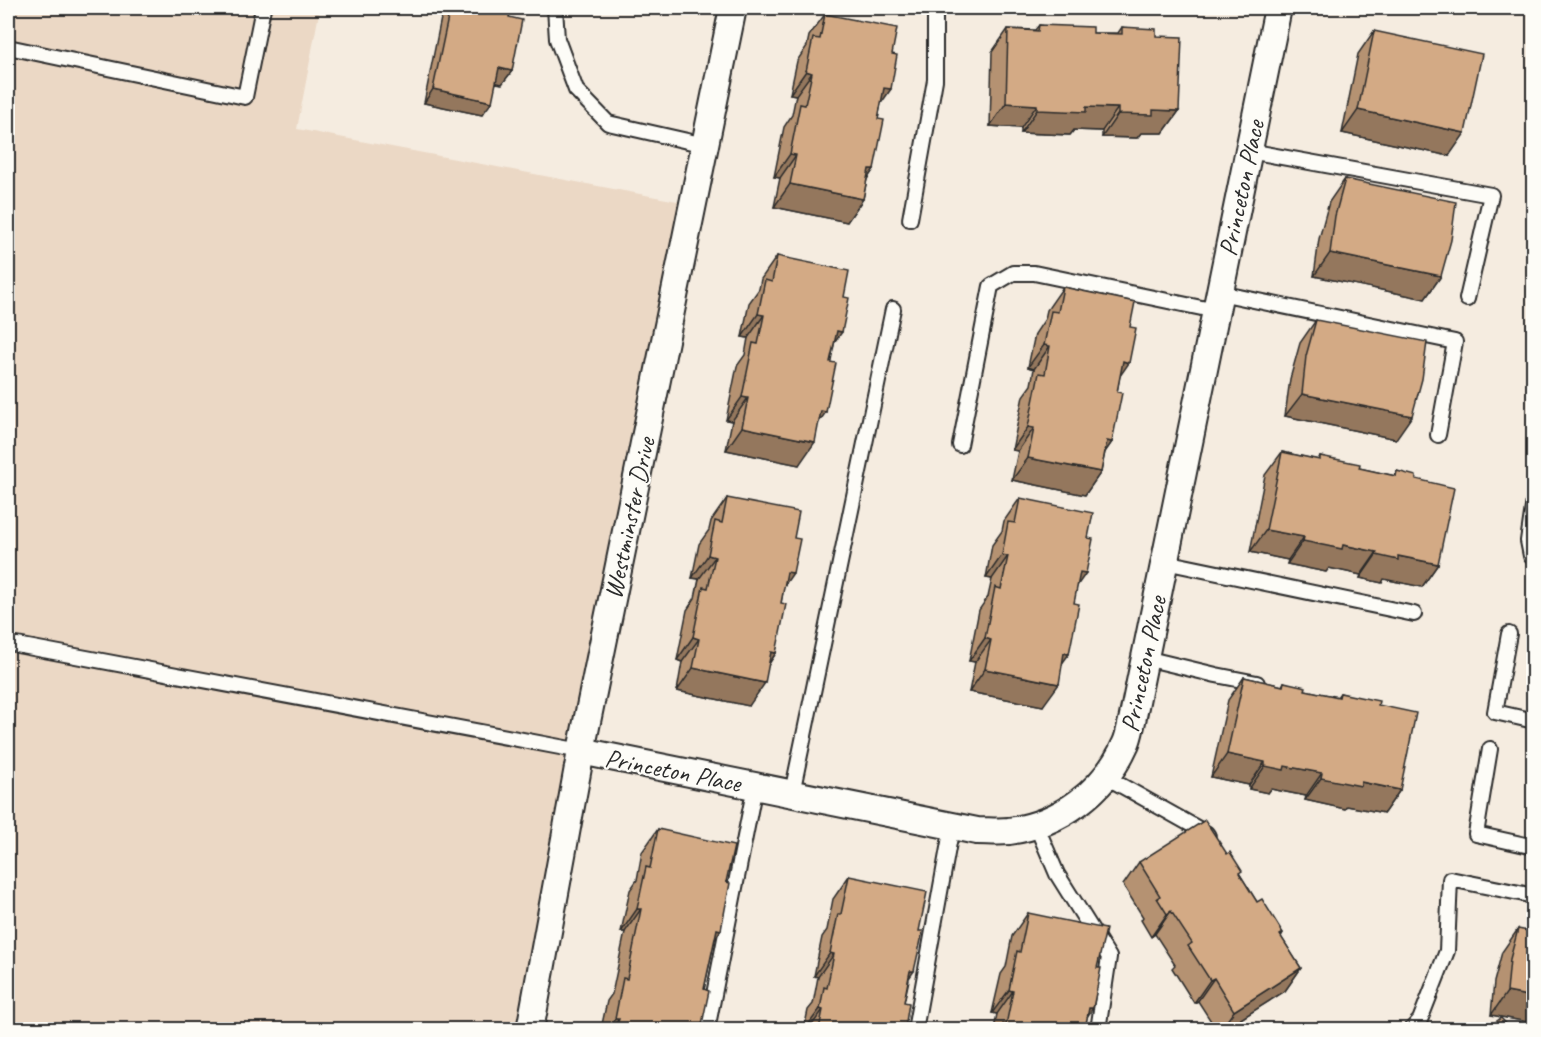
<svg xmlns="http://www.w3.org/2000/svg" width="1541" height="1037" font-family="Caveat,sans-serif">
<rect width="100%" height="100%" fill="#f5ece0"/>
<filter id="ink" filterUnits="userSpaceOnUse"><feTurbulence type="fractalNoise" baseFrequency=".0167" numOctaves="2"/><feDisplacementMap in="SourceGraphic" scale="12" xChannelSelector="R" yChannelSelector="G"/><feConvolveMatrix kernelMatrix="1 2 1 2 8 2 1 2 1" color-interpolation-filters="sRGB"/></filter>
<g filter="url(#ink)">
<polygon fill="#ebd8c5" points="8,8 320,8 297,129 693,204 530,1029 8,1029"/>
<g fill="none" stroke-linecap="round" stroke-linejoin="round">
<g stroke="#2b2b2b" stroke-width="18">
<g id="service">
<polyline points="555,8 557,39 576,90 608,123 705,145"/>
<polyline points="8,47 245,97 263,8"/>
<polyline points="1249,151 1491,195 1467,299"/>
<polyline points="910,219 935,80 935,8"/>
<polyline points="1220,293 1455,342 1438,435"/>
<polyline points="960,445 991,286 1013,273 1034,273 1216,311"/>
<polyline points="1534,500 1528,541 1531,556 1534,557"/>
<polyline points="1165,562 1414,614"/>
<polyline points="1509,634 1495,712 1534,721"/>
<polyline points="17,645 581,751"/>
<polyline points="1145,658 1216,675 1257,683"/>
<polyline points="1490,749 1476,834 1534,847"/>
<polyline points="1106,777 1206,833 1208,836"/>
<polyline points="792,793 893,309"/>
<polyline points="1036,825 1057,874 1109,957 1098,1030"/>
<polyline points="707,1030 755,786"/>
<polyline points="915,1030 952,826"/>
<polyline points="1411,1030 1420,1020 1447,951 1450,879 1534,896"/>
</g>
</g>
<g stroke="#2b2b2b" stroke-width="30">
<g id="minor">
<path d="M581 751 977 831C988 831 999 832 1009 831 1060 824 1105 791 1126 743 1129 736 1130 729 1132 721L1278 8"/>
<polyline points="530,1030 581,751 733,8"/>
</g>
</g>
<use href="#service" stroke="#fdfcf7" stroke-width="14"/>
<use href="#minor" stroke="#fdfcf7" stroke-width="26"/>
</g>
<g fill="#b59272" stroke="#2b2b2b" stroke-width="1.5">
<polygon points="443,8 511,8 509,17 512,71 502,84 496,83 482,115 424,103"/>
<polygon points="825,14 881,103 878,119 874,169 867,179 863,199 847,222 774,207 780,178 774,177 784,127 792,115 796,95 790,94 797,61 807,46 809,36"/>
<polygon points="1039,25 1093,33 1118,33 1122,27 1156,36 1179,111 1163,133 1141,133 1137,138 1102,137 1102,131 1074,130 1070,135 1021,133 1021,128 990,126 992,52 1008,29 1035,30"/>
<polygon points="1374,31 1449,156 1342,133 1358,54"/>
<polygon points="1345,179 1441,276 1425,299 1314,276 1319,239 1329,202"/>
<polygon points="777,256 834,345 819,422 799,465 726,450 732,421 726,420 737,366 745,355 748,338 742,337 749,303 759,289 761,279"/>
<polygon points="1063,287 1120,375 1117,392 1112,442 1105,452 1101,472 1085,495 1012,480 1018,451 1012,450 1023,396 1031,385 1034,369 1028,367 1035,334 1045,319 1047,310"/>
<polygon points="1316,320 1396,439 1285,416 1290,379 1300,343"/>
<polygon points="1282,452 1318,460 1320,456 1359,468 1395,476 1397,471 1416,479 1438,564 1422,587 1384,579 1382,583 1360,578 1361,575 1329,568 1326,572 1287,564 1288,560 1250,552 1265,475"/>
<polygon points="727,498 784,586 781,603 776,653 769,664 749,706 677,691 682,662 677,660 687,610 695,598 699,579 692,578 699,544 709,530 711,521"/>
<polygon points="1020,498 1077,585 1062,664 1043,706 969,692 975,662 969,661 979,610 988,597 992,579 986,578 992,545 1002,531 1004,521"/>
<polygon points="1244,677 1282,686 1284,682 1305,690 1337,697 1340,693 1378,705 1400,790 1384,813 1347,806 1345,809 1305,800 1306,796 1271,789 1268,793 1249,789 1249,785 1211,777 1228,700"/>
<polygon points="1533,800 1533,819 1530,818"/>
<polygon points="658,829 715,939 704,989 701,1029 601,1029 607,1001 612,994 625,932 621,932 630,890 637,880 642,852"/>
<polygon points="1227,854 1257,902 1283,933 1281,937 1301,968 1285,991 1225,1029 1216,1029 1198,1001 1194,1003 1172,968 1175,965 1155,934 1151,937 1141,920 1143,917 1123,885 1139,862"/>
<polygon points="849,876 909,980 904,1002 903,1029 804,1029 808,1010 813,1004 818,977 814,976 822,937 827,930 833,899"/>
<polygon points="1028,913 1087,1017 1085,1029 994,1029 997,1014 992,1013 1001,974 1006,967 1012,936"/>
<polygon points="1518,929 1533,1023 1491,1015 1494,982 1502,952"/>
</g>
<g fill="#94775d" stroke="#2b2b2b" stroke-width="1.5">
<polygon points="499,68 512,71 502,84 490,81"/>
<polygon points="806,71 812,73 796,95 790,94"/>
<polygon points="884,88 891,89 875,112"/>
<polygon points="433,89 492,102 482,115 424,103"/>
<polygon points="1006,103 1037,105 1021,128 990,126"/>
<polygon points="1086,107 1118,108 1102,131 1074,130 1070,135 1021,133 1037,110"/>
<polygon points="1153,110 1179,111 1163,133 1141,133 1137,138 1102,137 1118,114"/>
<polygon points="1358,110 1465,133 1449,156 1342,133"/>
<polygon points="790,154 796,155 780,178 774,177"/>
<polygon points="869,169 874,169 858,192"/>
<polygon points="790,184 863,199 847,222 774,207"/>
<polygon points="1330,253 1441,276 1425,299 1314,276"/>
<polygon points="758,314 764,315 748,338 742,337"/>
<polygon points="837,331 842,332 826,355"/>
<polygon points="1044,345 1050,346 1034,369 1028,367"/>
<polygon points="1123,361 1129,363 1113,386"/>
<polygon points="1302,394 1412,416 1396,439 1285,416"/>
<polygon points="742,397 748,398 732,421 726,420"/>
<polygon points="821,411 826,412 810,435"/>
<polygon points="742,427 815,442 799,465 726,450"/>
<polygon points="1028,427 1034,428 1018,451 1012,450"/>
<polygon points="1107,441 1112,442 1096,465"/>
<polygon points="1028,458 1101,472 1085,495 1012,480"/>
<polygon points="1266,530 1304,537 1288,560 1250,552"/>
<polygon points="1303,541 1343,545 1377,552 1361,575 1329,568 1326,572 1287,564"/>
<polygon points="708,555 715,557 699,579 692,578"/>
<polygon points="1002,555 1008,556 992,579 986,578"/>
<polygon points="1376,555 1398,556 1438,564 1422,587 1384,579 1382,583 1360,578"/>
<polygon points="787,572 793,573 777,596"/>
<polygon points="1080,572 1086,573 1070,596"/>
<polygon points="693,637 699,639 682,662 677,660"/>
<polygon points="985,638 991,640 975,662 969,661"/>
<polygon points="771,652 776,653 760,676"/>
<polygon points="1064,653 1069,654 1053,676"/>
<polygon points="693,668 765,683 749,706 677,691"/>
<polygon points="985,669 1059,684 1043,706 969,692"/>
<polygon points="1227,754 1265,762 1249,785 1211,777"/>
<polygon points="1265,766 1285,766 1322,773 1306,796 1271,789 1268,793 1249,789"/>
<polygon points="1321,778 1361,782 1400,790 1384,813 1347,806 1345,809 1305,800"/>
<polygon points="1533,813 1533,819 1530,818"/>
<polygon points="637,909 641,909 625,932 621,932"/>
<polygon points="1171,911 1155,934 1151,937 1167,914"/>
<polygon points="717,929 721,930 705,953"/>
<polygon points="830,953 834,954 818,977 814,976"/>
<polygon points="1301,968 1285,991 1225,1029 1221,1029 1234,1011"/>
<polygon points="910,971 914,971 898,994"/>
<polygon points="1214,978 1198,1001 1194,1003 1210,980"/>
<polygon points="1009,990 1013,991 997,1014 992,1013"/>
<polygon points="1507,992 1533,997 1533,1023 1491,1015"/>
<polygon points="1089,1008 1093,1008 1079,1029"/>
<polygon points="820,1009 823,1010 809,1029 805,1029"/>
<polygon points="615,1019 619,1019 611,1029 607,1029"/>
</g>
<g fill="#d3aa85" stroke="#2b2b2b" stroke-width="1.5">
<polygon points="450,8 511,8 509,17 522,20 512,71 499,68 492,102 433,89"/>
<polygon points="825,14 897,28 892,54 897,55 891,89 884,88 878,119 884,120 874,169 869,169 863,199 790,184 796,155 790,154 800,104 805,105 812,73 806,71 813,38 820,39"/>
<polygon points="1039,25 1093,27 1093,33 1122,34 1122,27 1156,29 1156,36 1182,37 1179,111 1153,110 1153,115 1118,114 1118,108 1086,107 1086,112 1037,110 1037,105 1006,103 1008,29 1038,31"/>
<polygon points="1374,31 1482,54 1465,133 1358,110"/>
<polygon points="1345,179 1456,202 1451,240 1441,276 1330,253 1335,216"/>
<polygon points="777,256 849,271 844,297 849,298 842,332 837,331 830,362 836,363 826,412 821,411 815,442 742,427 748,398 742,397 753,343 758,344 764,315 758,314 765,280 772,282"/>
<polygon points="1063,287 1135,302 1130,327 1136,328 1129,363 1123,361 1117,392 1122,393 1112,442 1107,441 1101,472 1028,458 1034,428 1028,427 1039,373 1045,374 1050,346 1044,345 1051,311 1058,312"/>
<polygon points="1316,320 1427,342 1422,379 1412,416 1302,394 1306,356"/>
<polygon points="1282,452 1320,460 1320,456 1360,464 1359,468 1396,476 1397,471 1416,476 1416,479 1454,488 1438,564 1398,556 1398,560 1376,555 1377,552 1343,545 1342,549 1303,541 1304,537 1266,530"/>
<polygon points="727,498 799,512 794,538 800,539 793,573 787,572 781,603 786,604 776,653 771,652 765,683 693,668 699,639 693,637 703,587 708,588 715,557 708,555 715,521 722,523"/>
<polygon points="1020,498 1093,513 1088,538 1093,539 1086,573 1080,572 1074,603 1079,604 1069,654 1064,653 1059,684 985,669 991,640 985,638 995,587 1001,589 1008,556 1002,555 1008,522 1015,523"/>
<polygon points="1244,677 1283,686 1284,682 1306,687 1305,690 1339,697 1340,693 1379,701 1378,705 1416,713 1400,790 1361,782 1361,786 1321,778 1322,773 1285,766 1284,770 1265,766 1265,762 1227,754"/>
<polygon points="1205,820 1227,854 1230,852 1242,871 1239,873 1257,902 1262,899 1283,933 1280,935 1301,968 1234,1011 1214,978 1210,980 1188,946 1192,943 1171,911 1167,914 1157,898 1160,896 1139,862"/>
<polygon points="658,829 734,846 726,882 730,883 721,930 717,929 704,989 709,991 701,1029 616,1029 619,1019 615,1019 623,978 627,979 641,909 637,909 646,867 650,868"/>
<polygon points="849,876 927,892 919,931 923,931 914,971 910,971 904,1002 909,1003 905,1028 900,1027 899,1029 819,1029 823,1010 820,1009 824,987 827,988 834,954 830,953 838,914 841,914"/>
<polygon points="1028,913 1106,929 1097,968 1101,968 1093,1008 1089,1008 1085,1029 1002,1029 1003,1024 1006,1025 1013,991 1009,990 1017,951 1020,952"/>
<polygon points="1518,929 1533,932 1533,997 1507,992 1510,959"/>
<polygon points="1501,1018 1511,1029 1486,1029"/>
</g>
</g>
<g text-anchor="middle" stroke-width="4.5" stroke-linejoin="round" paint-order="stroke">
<g font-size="26" fill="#2b2b2b" stroke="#fdfcf7">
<text transform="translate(1241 188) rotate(-78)" y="9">Princeton Place</text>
<text transform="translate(629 518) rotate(-78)" y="9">Westminster Drive</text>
<text transform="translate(1143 664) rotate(-78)" y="9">Princeton Place</text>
<text transform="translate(673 770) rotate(11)" y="9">Princeton Place</text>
</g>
</g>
<rect width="1541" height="1037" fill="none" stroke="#fdfcf7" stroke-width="30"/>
<rect x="15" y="15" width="1511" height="1007" fill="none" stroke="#2b2b2b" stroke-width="2" filter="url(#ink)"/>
</svg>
